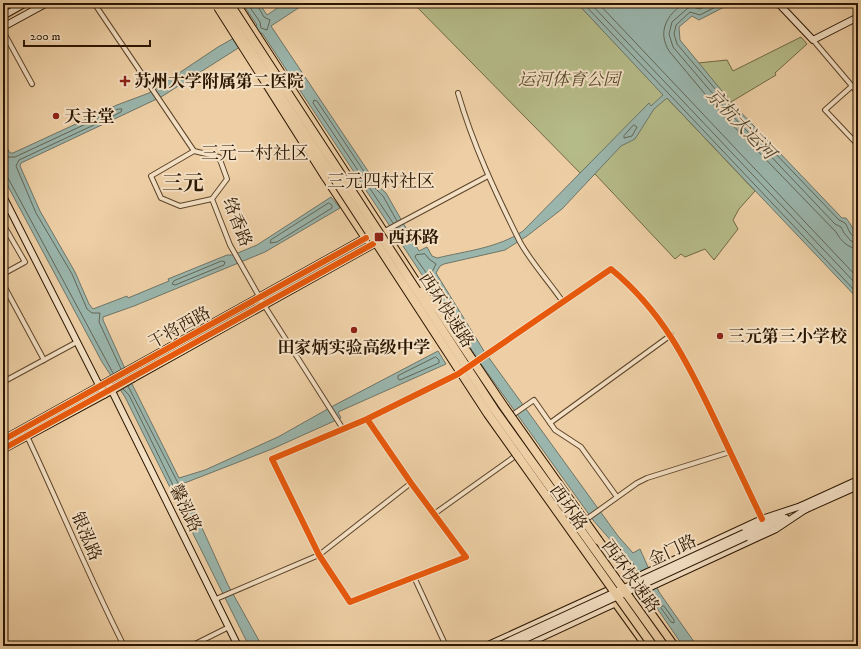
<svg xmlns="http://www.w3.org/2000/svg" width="861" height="649" font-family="'IM FELL DW Pica','Noto Serif SC',serif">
<rect width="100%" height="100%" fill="#eecfa5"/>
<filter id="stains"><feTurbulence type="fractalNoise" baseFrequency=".005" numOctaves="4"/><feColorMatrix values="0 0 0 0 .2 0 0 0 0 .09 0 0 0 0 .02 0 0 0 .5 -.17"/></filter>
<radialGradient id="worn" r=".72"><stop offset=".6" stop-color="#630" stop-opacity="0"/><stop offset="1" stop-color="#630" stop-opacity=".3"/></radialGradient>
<g fill="#b5bb88" stroke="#706844">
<polygon points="413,3 577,3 755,191 739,209 733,220 738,229 714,260 705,249 685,257 681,254 675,259 595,174 588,181"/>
<polygon points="801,37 807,44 775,73 776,75 731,102 698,63 727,60 733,71"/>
</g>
<path fill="#9ab5ac" stroke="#6e7568" d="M242 3H259L267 15 285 3H306L271 26 378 186 386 193 419 251 427 247 432 256 437 258C466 251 498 248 523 231L649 103 651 106 663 95 577 3H732L699 20 692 16 679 27 680 40 731 102 842 218H846C851 224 853 230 858 235V299L667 98 654 109 635 139 621 146 562 209 527 236 505 250 444 264 440 266 436 273 484 351 618 536 633 553 640 549 659 592 697 646H683L652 601 633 563 627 559 593 520 481 364 262 33 161 97 21 163 20 166 40 211 75 272 89 304 93 309 127 296 128 298 169 281 168 279 227 255H233L257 245 331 197 340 208 265 252 134 306 103 317V320L131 382 179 478 205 470 278 437 333 406 438 351 446 364 338 412 341 418 272 449 182 484 228 585 262 646H249L125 397 102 362 3 177V141L10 153H13L117 105 149 93 218 47 257 25Z"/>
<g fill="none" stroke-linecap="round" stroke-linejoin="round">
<g stroke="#626656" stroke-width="1">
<polyline points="247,3 260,22 261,28 267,30 270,20 264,17 256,3"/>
<polyline points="583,3 858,294"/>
<polyline points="590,3 858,286"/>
<polyline points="598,3 858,278"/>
<path d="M684 3C667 15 657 31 669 51L720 112 836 232C841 241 848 248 858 249"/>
<polyline points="712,3 700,9 693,7 688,8 672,22 669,34 673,47 725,108 835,224 841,227 844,233 851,241 858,243"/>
<path d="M723 3 700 15 690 12 676 25 674 34 677 44 728 104 839 220 845 223C849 228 849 237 858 238"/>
<polygon points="634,125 637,127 632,136 624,138 624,136"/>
<polyline points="3,149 8,157 15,157 118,109 122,109 121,112 113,116 19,160 16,166 36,213 72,274 87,309 92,313 100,313 99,322 121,369"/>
<polyline points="3,176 8,178 113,373"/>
<polygon points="329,203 332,205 332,208 277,242 270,243 271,240"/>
<polyline points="393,223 313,103 314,100 317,101 375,188 383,196 397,221"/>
<polygon points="425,254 429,259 436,264 432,272 432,281 415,257 416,255"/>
<polygon points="222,261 225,262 224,265 175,285 172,284 174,281"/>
<polygon points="436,357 439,360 439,363 400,380 398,379 398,376"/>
<polyline points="123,389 129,395 186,512 189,513 190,510 178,483 128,386"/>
<polygon points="662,606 664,606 674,620 674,623 671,622 661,608"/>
</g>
<g stroke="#5c442a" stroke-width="6">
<g id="street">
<polyline points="94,3 194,151 219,157 227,179 212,199 230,245 264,305 343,429"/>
<polyline points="3,31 32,84"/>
<polyline points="813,40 858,93"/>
<polyline points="852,86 825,110 858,145"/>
<path d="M458 93C473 145 496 194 520 242 531 262 550 283 563 302"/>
<polyline points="194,151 151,176 161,198 180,206 212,199"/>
<polyline points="3,224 25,262 3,274"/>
<polyline points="383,232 488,176"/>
<polyline points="3,284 44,360"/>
<path d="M474 364 611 269C662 311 687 361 715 420 731 453 746 486 762 519"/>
<polyline points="3,382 77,342"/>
<polyline points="511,416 534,400 555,430 581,447 617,497"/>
<polyline points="367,419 411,483 466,557 350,602 319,555 272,459 367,419 462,372"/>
<polyline points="550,423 671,335"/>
<path d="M27 436C60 506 89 577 124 646"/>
<polyline points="434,514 514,457"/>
<polyline points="584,521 637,483 647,478 730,452"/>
<polyline points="414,577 446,646"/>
<polyline points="216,599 319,555 411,483"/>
<polyline points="191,646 229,627"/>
</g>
</g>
<g stroke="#2b1601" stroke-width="8">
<g id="secondary">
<polyline points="778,3 813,40 858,17"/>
<polyline points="3,16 26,3"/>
<polyline points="3,27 47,3"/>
<polyline points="3,196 104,395"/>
<polyline points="108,383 238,646"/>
<polyline points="801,506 858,480"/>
<polyline points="802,511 858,486"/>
<polyline points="744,533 782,515"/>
<polyline points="746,537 786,518"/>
<polyline points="624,583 762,519 804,505"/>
<polyline points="486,646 613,588"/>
<polyline points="523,646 776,529 806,509"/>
</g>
</g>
<g stroke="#2b1601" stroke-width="9">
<g id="primary">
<polyline points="236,3 425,295"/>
<polyline points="471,366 618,575"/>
<polyline points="133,378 377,242"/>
<polyline points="3,440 371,235"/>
<polyline points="3,449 114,389"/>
<polyline points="650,619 665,640"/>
</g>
</g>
<g stroke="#2b1601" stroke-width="10">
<g id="highway">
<polyline points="325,176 366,238 373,244"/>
<polyline points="598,540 674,646"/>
<polyline points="610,592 616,603 647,646"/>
</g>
</g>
<use href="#street" stroke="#f4e0c4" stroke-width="4"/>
<use href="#secondary" stroke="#f4e0c4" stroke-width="6"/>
<use href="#primary" stroke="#eecfa5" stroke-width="7"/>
<use href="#highway" stroke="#eecfa5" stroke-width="8"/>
<g stroke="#2b1601" stroke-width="8" stroke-linecap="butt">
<g id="secondary-bridge">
<polyline points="498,646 744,533"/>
<polyline points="510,646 746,537"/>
</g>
</g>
<g stroke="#2b1601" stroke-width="9" stroke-linecap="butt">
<polyline id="primary-bridge" points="114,389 133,378"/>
</g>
<g stroke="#2b1601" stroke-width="10" stroke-linecap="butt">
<g id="highway-bridge">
<polyline points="220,3 488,414 653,646"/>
<polyline points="229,3 494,409 664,646"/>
<polyline points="218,7 325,176"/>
<polyline points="421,292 438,309 504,407 598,540"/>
</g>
</g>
<use href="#secondary-bridge" stroke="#f4e0c4" stroke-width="6"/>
<use href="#primary-bridge" stroke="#eecfa5" stroke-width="7"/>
<use href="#highway-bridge" stroke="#eecfa5" stroke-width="8"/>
<g stroke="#f4e0c4" stroke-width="8">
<g id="cycleway">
<path d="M367 419 411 483 466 557 350 602 319 555 272 459 367 419 458 374 611 269C662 311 687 361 715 420 731 453 746 486 762 519"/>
<polyline points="3,440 366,238"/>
<polyline points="3,449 373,244"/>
</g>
</g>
<use href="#cycleway" stroke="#e8590c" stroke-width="6"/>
</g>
<g fill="#8f2418" stroke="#f4e0c4" stroke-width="1.5">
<path d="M123 75h4v4h4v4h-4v4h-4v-4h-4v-4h4z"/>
<circle cx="56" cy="116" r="4"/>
<rect x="374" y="232" width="10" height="10" rx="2"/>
<circle cx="354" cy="330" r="4"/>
<circle cx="720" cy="336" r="4"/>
</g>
<g text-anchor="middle" stroke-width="4" stroke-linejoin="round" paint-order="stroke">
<g font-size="17" font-style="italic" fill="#54482a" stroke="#f4e0c4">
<text x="569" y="85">运河体育公园</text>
</g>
<g font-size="17" font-weight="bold" fill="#2b1601" stroke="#f4e0c4" text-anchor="start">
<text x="134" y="87">苏州大学附属第二医院</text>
<text x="64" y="122">天主堂</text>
<text x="388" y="243">西环路</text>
<text x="728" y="342">三元第三小学校</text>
<text x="354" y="353" text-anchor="middle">田家炳实验高级中学</text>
</g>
<g font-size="17" fill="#2b1601" stroke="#f4e0c4">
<text transform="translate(238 222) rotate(69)" y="6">络香路</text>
<text transform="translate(447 310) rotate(57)" y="6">西环快速路</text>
<text transform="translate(179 327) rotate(-29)" y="6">干将西路</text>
<text transform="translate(569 507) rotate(55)" y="6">西环路</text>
<text transform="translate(186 508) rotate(64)" y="6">馨泓路</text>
<text transform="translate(87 536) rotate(67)" y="6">银泓路</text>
<text transform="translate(672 550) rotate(-25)" y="6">金门路</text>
<text transform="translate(631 576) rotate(54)" y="6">西环快速路</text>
</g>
<g font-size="18" font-style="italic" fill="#4c4634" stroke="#f4e0c4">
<text transform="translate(741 124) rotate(46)" y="6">京杭大运河</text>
</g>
<g font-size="18" fill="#2b1601" stroke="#f4e0c4">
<text x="255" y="159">三元一村社区</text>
<text x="381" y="187">三元四村社区</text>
</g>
<g font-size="21" font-weight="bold" fill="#2b1601" stroke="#f4e0c4">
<text x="183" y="190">三元</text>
</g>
</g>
<rect width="861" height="649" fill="none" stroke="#eecfa5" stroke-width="16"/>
<rect x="4" y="4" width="853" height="641" fill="none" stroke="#2b1601" stroke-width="2"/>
<rect x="8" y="8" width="845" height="633" fill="none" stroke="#2b1601"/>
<path d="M24 40v6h126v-6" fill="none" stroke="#2b1601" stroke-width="2"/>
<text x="30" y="40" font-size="12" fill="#2b1601" stroke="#f4e0c4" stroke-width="3" paint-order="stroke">200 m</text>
<rect width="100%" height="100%" filter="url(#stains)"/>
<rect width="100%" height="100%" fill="url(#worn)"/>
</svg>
